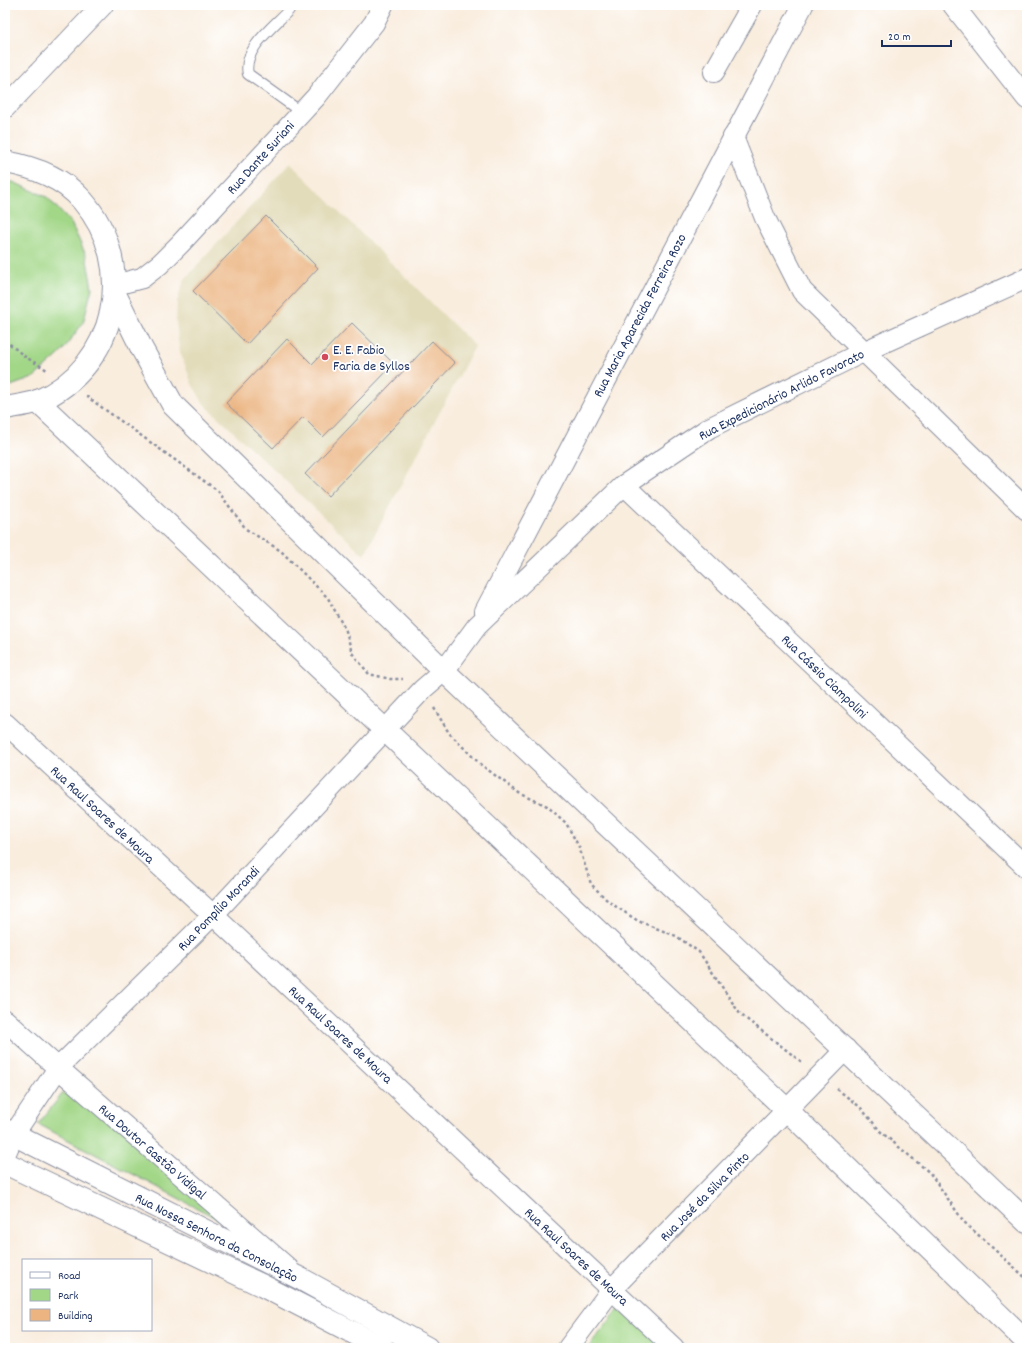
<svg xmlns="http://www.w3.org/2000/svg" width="1032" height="1353" font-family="Dekko,sans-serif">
<rect width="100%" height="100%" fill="#fff"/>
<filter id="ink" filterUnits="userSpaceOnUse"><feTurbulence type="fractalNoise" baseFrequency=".025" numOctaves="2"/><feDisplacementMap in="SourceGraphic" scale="8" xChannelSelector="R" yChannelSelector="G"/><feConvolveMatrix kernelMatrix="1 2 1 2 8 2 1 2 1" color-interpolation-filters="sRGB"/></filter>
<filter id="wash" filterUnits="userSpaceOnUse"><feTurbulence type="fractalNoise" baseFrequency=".012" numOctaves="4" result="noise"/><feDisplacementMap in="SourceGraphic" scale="16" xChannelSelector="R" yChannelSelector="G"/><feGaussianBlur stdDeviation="0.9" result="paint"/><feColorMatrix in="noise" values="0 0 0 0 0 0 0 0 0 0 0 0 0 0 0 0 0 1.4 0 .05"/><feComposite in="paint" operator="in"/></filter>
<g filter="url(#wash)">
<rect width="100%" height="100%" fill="#f9edde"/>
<polygon fill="#e2dcba" points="290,163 475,346 364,555 204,404 192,384 179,349 176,321 177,301 184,280"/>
<g fill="#a3d788" stroke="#5f8373">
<polygon points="5,181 13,182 47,197 71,223 86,255 92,288 83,323 60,354 33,378 5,388"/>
<polygon points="76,1077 248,1235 38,1124"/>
<polygon points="628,1297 678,1348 588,1348"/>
</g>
<g id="blocks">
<g fill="#ebb480">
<polygon points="266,216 318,268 247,344 193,291"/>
<polygon points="352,323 394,364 323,437 303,417 273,448 226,403 287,339 312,364"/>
<polygon points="432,341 455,363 328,496 305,474"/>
</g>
</g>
</g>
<g filter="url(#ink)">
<use href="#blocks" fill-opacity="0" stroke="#8a8e9e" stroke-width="1"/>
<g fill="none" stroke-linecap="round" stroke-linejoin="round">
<g stroke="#8a8e9e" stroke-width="12">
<path id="service" d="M289 10C273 27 242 50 248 74L301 112"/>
</g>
<g stroke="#8a8e9e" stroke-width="22">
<g id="minor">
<polyline points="953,5 1027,99"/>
<polyline points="714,72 752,5"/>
<polyline points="5,108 103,5"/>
<polyline points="733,137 765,218 802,291 1027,510"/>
<polyline points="115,285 142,278 160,264 180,244 316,97 374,23 383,5"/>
<polyline points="624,485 1027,868"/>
<polyline points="485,611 803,5"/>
<polyline points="5,723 213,915 674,1348"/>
<polyline points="5,1020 58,1068 288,1268"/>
<polyline points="5,1155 14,1134 58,1068 213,915 423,689 444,671 477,626 624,485 709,428 863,352 1027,278"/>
<polyline points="568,1348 612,1289 846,1049"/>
</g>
</g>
<g stroke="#8a8e9e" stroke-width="24">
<g id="tertiary">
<path d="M5 162C34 167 62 177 82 200 139 265 117 367 38 401 28 405 15 406 5 408"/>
<polyline points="115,294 142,349 173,405 444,671 1027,1222"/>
<polyline points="37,401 788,1111 1027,1342"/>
<polyline points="5,1130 303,1280 427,1348"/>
<polyline points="5,1163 263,1286 383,1348"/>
</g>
</g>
<g stroke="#8a8e9e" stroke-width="2.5" stroke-dasharray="3 3" stroke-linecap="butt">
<polyline points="5,340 24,356 47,370"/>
<polyline points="86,396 218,491 246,529 281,551 328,598 346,631 352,653 369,674 390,679 403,679"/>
<polyline points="434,708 449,733 480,764 519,793 547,806 566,823 579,847 591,884 609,902 638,921 676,936 699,952 740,1014 803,1063"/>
<polyline points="837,1089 860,1107 881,1132 930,1173 964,1222 1027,1279"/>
</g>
<use href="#service" stroke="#fff" stroke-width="10"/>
<use href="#minor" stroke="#fff" stroke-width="20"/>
<use href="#tertiary" stroke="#fff" stroke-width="22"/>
</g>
</g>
<circle fill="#d1495b" stroke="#fff" stroke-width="1.5" cx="325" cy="357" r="4"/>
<g text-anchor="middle" stroke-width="3.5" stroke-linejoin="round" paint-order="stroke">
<g font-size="14" fill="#1b2f5e" stroke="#fff">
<text transform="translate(260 157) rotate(-48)" y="5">Rua Dante Suriani</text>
<text transform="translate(639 315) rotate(-62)" y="5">Rua Maria Aparecida Ferreira Rozo</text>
<text transform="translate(781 394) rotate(-27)" y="5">Rua Expedicionário Arlido Favorato</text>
<text transform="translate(825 676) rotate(44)" y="5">Rua Cássio Ciampolini</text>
<text transform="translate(103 814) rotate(43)" y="5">Rua Raul Soares de Moura</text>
<text transform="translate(218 908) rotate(-46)" y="5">Rua Pompílio Morandi</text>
<text transform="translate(341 1034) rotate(43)" y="5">Rua Raul Soares de Moura</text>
<text transform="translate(153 1151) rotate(41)" y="5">Rua Doutor Gastão Vidigal</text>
<text transform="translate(704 1196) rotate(-45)" y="5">Rua José da Silva Pinto</text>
<text transform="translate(217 1237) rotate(27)" y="5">Rua Nossa Senhora da Consolação</text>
<text transform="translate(577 1256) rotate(43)" y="5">Rua Raul Soares de Moura</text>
</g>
<g font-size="14" fill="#1b2f5e" stroke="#fff" text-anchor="start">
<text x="333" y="354">E. E. Fabio<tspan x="333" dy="16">Faria de Syllos</tspan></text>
</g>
</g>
<rect width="1032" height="1353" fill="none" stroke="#fff" stroke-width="20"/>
<rect x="22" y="1259" width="130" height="72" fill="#ffffff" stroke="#a4acbf"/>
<rect x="30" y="1272" width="20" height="6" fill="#ffffff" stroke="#a4acbf"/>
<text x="58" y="1279" font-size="12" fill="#1b2f5e">Road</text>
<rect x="30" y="1289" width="20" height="12" fill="#a3d788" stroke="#a4acbf"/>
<text x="58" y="1299" font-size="12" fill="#1b2f5e">Park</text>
<rect x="30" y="1309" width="20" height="12" fill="#ebb480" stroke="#a4acbf"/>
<text x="58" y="1319" font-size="12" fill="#1b2f5e">Building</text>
<path d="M882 40v6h69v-6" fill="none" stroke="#1b2f5e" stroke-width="2"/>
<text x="888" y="40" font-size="12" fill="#1b2f5e" stroke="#ffffff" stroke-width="3" paint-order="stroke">20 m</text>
</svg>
